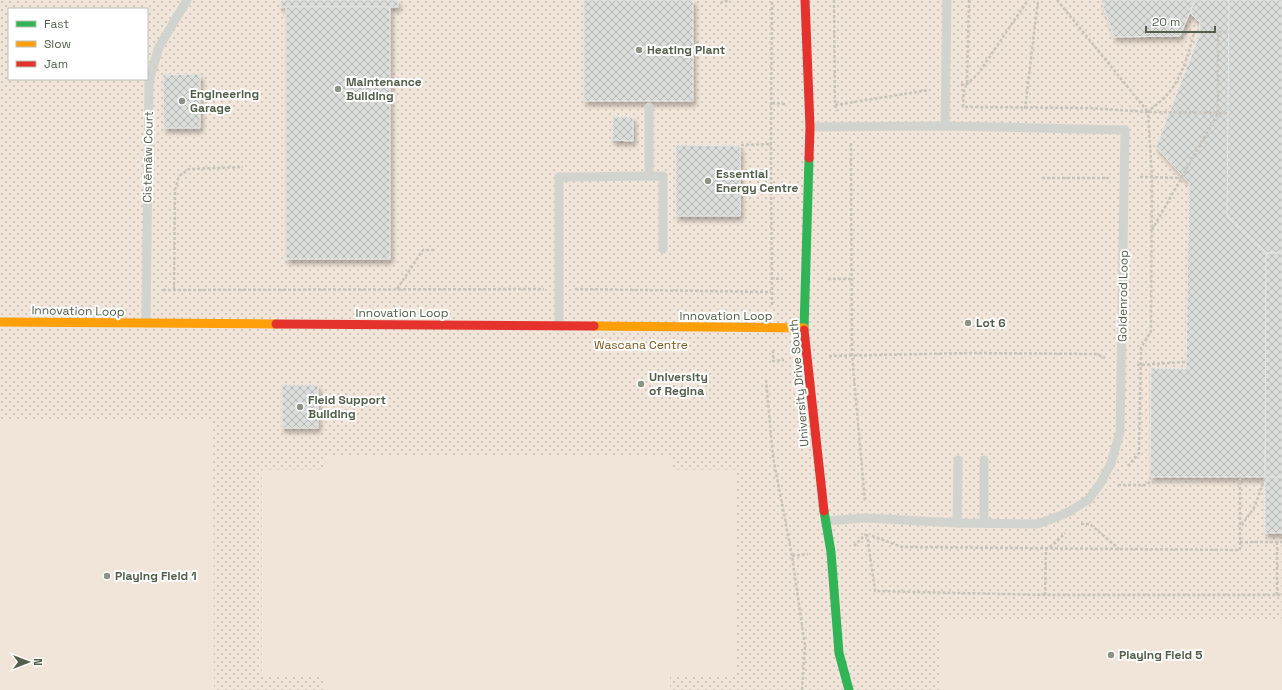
<svg xmlns="http://www.w3.org/2000/svg" width="1282" height="690" font-family="'Space Grotesk',sans-serif">
<defs>
<pattern id="grass-dots" width="8" height="8" patternUnits="userSpaceOnUse"><rect width="8" height="8" fill="#f1e4d8"/><path d="M2 2h.1M6 6h.1" fill="none" stroke="#c6bcb1" stroke-width="1.8" stroke-linecap="round"/></pattern>
<pattern id="building-cross-hatch" width="8" height="8" patternUnits="userSpaceOnUse"><rect width="8" height="8" fill="#dbddda"/><path d="M0 0l8 8M0 8l8-8" fill="none" stroke="#b4b6b3"/></pattern>
<filter id="shadow"><feDropShadow dx="2.5" dy="4.5" stdDeviation="2" flood-color="#0004"/></filter>
</defs>
<rect width="100%" height="100%" fill="#f3f3f3"/>
<path fill="url(#grass-dots)" fill-rule="evenodd" d="M0 0H1282V690H0ZM9 9H147V79H9Z"/>
<g fill="#f1e4d8">
<polygon points="0,420 213,420 214,690 0,690"/>
<polygon points="326,457 671,457 671,470 736,470 735,677 670,677 670,690 325,690 325,677 262,677 262,470 325,470"/>
<polygon points="940,619 1282,621 1282,690 940,690"/>
</g>
<g fill="url(#building-cross-hatch)" stroke="#e5e6e4" filter="url(#shadow)">
<rect x="281" y="0" width="117" height="7"/>
<rect x="584" y="0" width="109" height="101"/>
<polygon points="1101,0 1195,0 1180,36 1114,37"/>
<polygon points="1195,0 1282,0 1282,533 1265,533 1265,477 1150,477 1151,368 1186,369 1189,183 1156,147 1199,36 1200,23 1190,13"/>
<polygon points="1229,0 1282,0 1282,253 1266,253 1227,216"/>
<rect x="286" y="7" width="104" height="252"/>
<polygon points="200,74 200,128 164,128 163,75"/>
<polygon points="613,117 633,117 633,141 612,140"/>
<polygon points="676,145 740,146 740,216 676,216"/>
<polygon points="1266,253 1282,253 1282,477 1265,477"/>
<rect x="282" y="385" width="36" height="43"/>
</g>
<g fill="none" stroke-linecap="round" stroke-linejoin="round">
<g stroke="#c8c4bc" stroke-width="2.5" stroke-dasharray="3 2" stroke-linecap="butt">
<polyline points="834,0 835,105 837,111"/>
<polyline points="969,0 967,84 964,89 963,107 1091,108 1148,112"/>
<polyline points="1057,0 1148,112 1228,113"/>
<polyline points="720,3 730,0"/>
<polyline points="961,85 967,84 978,74 1028,0"/>
<polyline points="772,103 786,104"/>
<polyline points="835,105 929,90"/>
<polyline points="1025,109 1038,0"/>
<polyline points="851,143 852,355 865,502"/>
<polyline points="742,156 742,145 771,144"/>
<polyline points="1140,177 1181,178"/>
<polyline points="1042,178 1109,178"/>
<polyline points="1152,230 1218,113 1218,32"/>
<polyline points="771,278 783,279"/>
<polyline points="828,279 852,279"/>
<polyline points="397,289 423,250 434,250"/>
<polyline points="575,289 771,292"/>
<polyline points="163,290 544,289"/>
<polyline points="174,290 175,190 179,176 189,169 243,167"/>
<polyline points="772,305 771,144 772,0"/>
<polyline points="773,350 773,361 784,360"/>
<polyline points="829,356 972,353 1096,354 1105,358"/>
<polyline points="1137,365 1186,362"/>
<polyline points="766,380 773,457 792,556 805,646 802,690"/>
<path d="M1128 466 1139 453 1141 348 1151 331 1152 177 1148 112C1154 106 1162 101 1167 95 1182 78 1189 53 1194 32H1229"/>
<polyline points="1240,477 1240,528"/>
<polyline points="1118,485 1146,485 1150,482 1198,481"/>
<polyline points="1081,524 1090,524 1119,549"/>
<polyline points="867,534 875,591 1045,595 1282,595"/>
<polyline points="872,536 902,547 1240,550 1240,528 1255,506 1265,477"/>
<polyline points="1240,542 1282,542"/>
<polyline points="1277,542 1277,595"/>
<polyline points="854,546 866,534"/>
<polyline points="792,556 808,554"/>
<polyline points="1045,595 1046,549 1055,543 1065,533"/>
</g>
<g stroke="#d1d3ce" stroke-width="9">
<polyline points="649,107 649,176"/>
<polyline points="945,126 947,0"/>
<polyline points="810,127 945,126 1125,130 1120,432 1111,463 1100,484 1088,500 1065,514 1037,524 957,523 866,518 825,521"/>
<polyline points="146,323 149,81 159,47 187,0"/>
<polyline points="559,326 559,177 663,176 663,249"/>
<polyline points="984,460 984,523"/>
<polyline points="957,523 958,460"/>
</g>
<g stroke="#30b455" stroke-width="9">
<polyline points="804,330 809,158"/>
<polyline points="824,511 831,552 839,653 849,690"/>
</g>
<g stroke="#ff9f0a" stroke-width="9">
<polyline points="0,322 276,324"/>
<polyline points="594,326 804,328"/>
</g>
<g stroke="#e5322d" stroke-width="9">
<polyline points="805,0 810,127 809,158"/>
<polyline points="276,324 594,326"/>
<polyline points="804,330 824,511"/>
</g>
</g>
<g fill="#8b9385" stroke="#fff" stroke-width="1.5">
<circle cx="639" cy="50" r="4"/>
<circle cx="338" cy="89" r="4"/>
<circle cx="182" cy="101" r="4"/>
<circle cx="708" cy="181" r="4"/>
<circle cx="968" cy="323" r="4"/>
<circle cx="641" cy="384" r="4"/>
<circle cx="300" cy="407" r="4"/>
<circle cx="107" cy="576" r="4"/>
<circle cx="1111" cy="655" r="4"/>
</g>
<g text-anchor="middle" stroke-width="4" stroke-linejoin="round" paint-order="stroke">
<g font-size="12" font-weight="bold" fill="#535f4a" stroke="#fff" text-anchor="start">
<text x="647" y="54">Heating Plant</text>
<text x="346" y="86">Maintenance<tspan x="346" dy="14">Building</tspan></text>
<text x="190" y="98">Engineering<tspan x="190" dy="14">Garage</tspan></text>
<text x="716" y="178">Essential<tspan x="716" dy="14">Energy Centre</tspan></text>
<text x="976" y="327">Lot 6</text>
<text x="649" y="381">University<tspan x="649" dy="14">of Regina</tspan></text>
<text x="308" y="404">Field Support<tspan x="308" dy="14">Building</tspan></text>
<text x="115" y="580">Playing Field 1</text>
<text x="1119" y="659">Playing Field 5</text>
</g>
<g font-size="12" fill="#535f4a" stroke="#fff">
<text transform="translate(148 157) rotate(-89)" y="4">Cistēmāw Court</text>
<text transform="translate(1123 296) rotate(-89)" y="4">Goldenrod Loop</text>
<text transform="translate(78 311) rotate(1)" y="4">Innovation Loop</text>
<text x="402" y="317">Innovation Loop</text>
<text x="726" y="320">Innovation Loop</text>
<text transform="translate(799 383) rotate(-95)" y="4">University Drive South</text>
</g>
<g font-size="12" fill="#80541a" stroke="#fff">
<text x="641" y="349">Wascana Centre</text>
</g>
</g>
<rect x="8" y="8" width="140" height="72" fill="#ffffff" stroke="#babfb7"/>
<rect x="16" y="21" width="20" height="6" fill="#30b455" stroke="#babfb7"/>
<text x="44" y="28" font-size="12" fill="#535f4a">Fast</text>
<rect x="16" y="41" width="20" height="6" fill="#ff9f0a" stroke="#babfb7"/>
<text x="44" y="48" font-size="12" fill="#535f4a">Slow</text>
<rect x="16" y="61" width="20" height="6" fill="#e5322d" stroke="#babfb7"/>
<text x="44" y="68" font-size="12" fill="#535f4a">Jam</text>
<g transform="translate(28 662) rotate(90)" stroke="#ffffff" stroke-width="3" paint-order="stroke">
<path d="M0-3L7 15L0 10L-7 15Z" fill="#535f4a"/>
<text y="-6" font-size="11" font-weight="bold" text-anchor="middle" fill="#535f4a">N</text>
</g>
<path d="M1146 26v6h69v-6" fill="none" stroke="#535f4a" stroke-width="2"/>
<text x="1152" y="26" font-size="12" fill="#535f4a" stroke="#ffffff" stroke-width="3" paint-order="stroke">20 m</text>
</svg>
